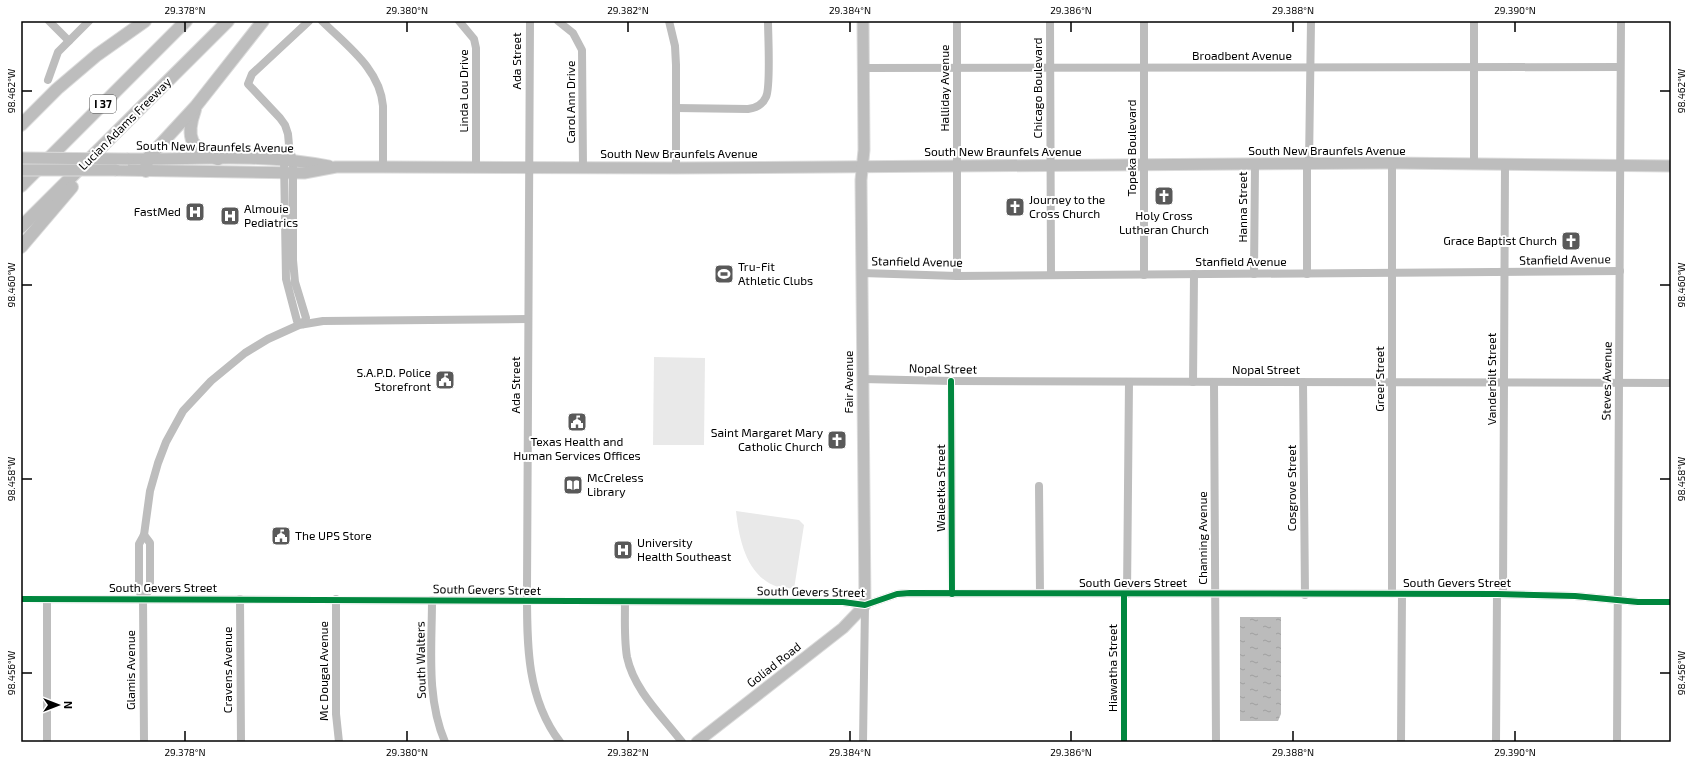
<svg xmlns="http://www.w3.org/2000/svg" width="1692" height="763" font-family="'Exo 2',sans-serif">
<defs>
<pattern id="water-ripples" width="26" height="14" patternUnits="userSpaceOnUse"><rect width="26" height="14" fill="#bbb"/><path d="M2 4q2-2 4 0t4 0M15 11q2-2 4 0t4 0" fill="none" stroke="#9f9f9f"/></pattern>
</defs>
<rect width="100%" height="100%" fill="#fff"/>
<g fill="#e9e9e9">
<polygon points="654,357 705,358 704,445 653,445"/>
<path d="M736 511 799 520 804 525 794 589C789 588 783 588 778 587 747 577 739 540 736 511Z"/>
</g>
<polygon fill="url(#water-ripples)" points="1240,617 1281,617 1281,714 1278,721 1240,721"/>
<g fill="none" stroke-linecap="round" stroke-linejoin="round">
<g stroke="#dbdbdb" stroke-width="13">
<g id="major">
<path d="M128 159C195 160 264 153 329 166"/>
<polyline points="116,170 304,173 336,167 383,167 676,168 1392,163 1671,166"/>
<polyline points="697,742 843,628 865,605 861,180 864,150 863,21"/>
</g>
</g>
<g stroke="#dbdbdb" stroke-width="14">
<g id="highway">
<path d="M195 110C185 138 191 149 218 159"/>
<polyline points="21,125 57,89 97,55 145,21"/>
<polyline points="146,171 147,159 196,106 263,21"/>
<polyline points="21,186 186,21"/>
<polyline points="21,227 228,21"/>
<polyline points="21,247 72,187"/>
</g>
</g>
<g stroke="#bdbdbd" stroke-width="8">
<polyline points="49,21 69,41"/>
<path d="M322 21C347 46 380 69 383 106V167"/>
<polyline points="459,21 474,39 476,48 476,167"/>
<path d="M530 21 527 589C527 643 526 697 560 742"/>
<polyline points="558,21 573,33 582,50 583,168"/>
<polyline points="669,21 675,46 676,65 676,168"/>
<polyline points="957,21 957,276"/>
<polyline points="1050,21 1051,275"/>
<polyline points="1474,21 1474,164"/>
<polyline points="863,68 1620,67"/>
<polyline points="48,80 58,52 89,21"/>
<path d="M676 108 748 109C756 108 763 104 766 97 771 87 768 35 768 21"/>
<polyline points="289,145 284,160 286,279 297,321 303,324 306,318 295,282 293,260 293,161 289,145 288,134 285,125 280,118 248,84 252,74 309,21"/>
<polyline points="1309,164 1311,21"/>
<polyline points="862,273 957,276 1620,271"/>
<polyline points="1254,274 1255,164"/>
<polyline points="1307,274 1307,164"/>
<polyline points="1144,275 1144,21"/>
<polyline points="862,379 951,381 1671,383"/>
<polyline points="951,381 952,594"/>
<polyline points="1193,382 1194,274"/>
<polyline points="1214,382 1216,742"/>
<polyline points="1303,382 1305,595"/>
<polyline points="1039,486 1040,593"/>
<polyline points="1127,594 1129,382"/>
<polyline points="1392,594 1392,163"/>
<polyline points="1503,594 1505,164"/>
<polyline points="1124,595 1124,742"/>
<polyline points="143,598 150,589 150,543 144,535"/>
<polyline points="21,599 843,602 865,605 897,594 910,593 1497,594 1575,596 1638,602 1671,602"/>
<polyline points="47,599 47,742"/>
<polyline points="240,599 241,742"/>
<polyline points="336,599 336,714 339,742"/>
<path d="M432 600C432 647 426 698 445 742"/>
<path d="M625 602C625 620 624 639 627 657 634 690 662 716 682 742"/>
<polyline points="144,742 143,598 139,591 139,544 144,535 150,491 158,463 166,442 183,411 211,381 245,353 268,339 299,325 323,321 528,319"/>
<polyline points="863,742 865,605"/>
<polyline points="1401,742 1402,594"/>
<polyline points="1496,742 1497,594"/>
<polyline points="1617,742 1621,21"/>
</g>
<use href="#major" stroke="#bdbdbd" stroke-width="11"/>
<use href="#highway" stroke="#bdbdbd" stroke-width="12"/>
<g stroke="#dbdbdb" stroke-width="13" stroke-linecap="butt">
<g id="major-bridge">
<polyline points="21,158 128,159"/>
<polyline points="21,170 116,170"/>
</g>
</g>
<use href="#major-bridge" stroke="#bdbdbd" stroke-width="11"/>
<g stroke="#fff" stroke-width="8">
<g id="cycleway">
<polyline points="951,381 952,594"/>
<polyline points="1124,595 1124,742"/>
<polyline points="21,599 843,602 865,605 897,594 910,593 1497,594 1575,596 1638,602 1671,602"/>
</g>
</g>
<use href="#cycleway" stroke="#00873e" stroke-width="6"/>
</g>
<path fill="none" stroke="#000" stroke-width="1.5" d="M185 22V32M407 22V32M628 22V32M850 22V32M1071 22V32M1293 22V32M1515 22V32M22 91H32M1660 91H1670M22 285H32M1660 285H1670M22 479H32M1660 479H1670M22 673H32M1660 673H1670M185 731V741M407 731V741M628 731V741M850 731V741M1071 731V741M1293 731V741M1515 731V741"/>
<defs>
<g id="church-square" transform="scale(1)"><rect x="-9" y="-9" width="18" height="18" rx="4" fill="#595959" stroke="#fff"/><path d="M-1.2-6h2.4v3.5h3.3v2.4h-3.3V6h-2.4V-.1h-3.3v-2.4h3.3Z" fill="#fff"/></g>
<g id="hospital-square" transform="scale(1)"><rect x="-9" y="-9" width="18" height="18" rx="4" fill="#595959" stroke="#fff"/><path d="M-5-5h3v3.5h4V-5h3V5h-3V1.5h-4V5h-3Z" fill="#fff"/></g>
<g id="stadium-square" transform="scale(1)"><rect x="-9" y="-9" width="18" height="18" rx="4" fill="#595959" stroke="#fff"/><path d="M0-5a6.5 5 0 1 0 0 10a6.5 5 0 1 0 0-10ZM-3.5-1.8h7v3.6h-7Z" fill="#fff"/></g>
<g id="civic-square" transform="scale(1)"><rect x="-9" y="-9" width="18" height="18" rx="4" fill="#595959" stroke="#fff"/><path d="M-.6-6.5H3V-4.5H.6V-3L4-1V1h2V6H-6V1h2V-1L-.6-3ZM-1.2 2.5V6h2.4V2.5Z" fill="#fff"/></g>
<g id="library-square" transform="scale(1)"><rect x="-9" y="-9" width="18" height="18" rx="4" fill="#595959" stroke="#fff"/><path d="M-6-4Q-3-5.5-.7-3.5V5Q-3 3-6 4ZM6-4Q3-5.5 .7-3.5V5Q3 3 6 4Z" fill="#fff"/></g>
</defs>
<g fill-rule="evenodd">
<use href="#church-square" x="1164" y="196"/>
<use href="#church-square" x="1015" y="207"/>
<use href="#hospital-square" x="195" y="212"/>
<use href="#hospital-square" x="230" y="216"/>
<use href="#church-square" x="1571" y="241"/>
<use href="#stadium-square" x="724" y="274"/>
<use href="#civic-square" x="445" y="380"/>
<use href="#civic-square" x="577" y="422"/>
<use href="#church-square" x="837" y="440"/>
<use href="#library-square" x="573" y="485"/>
<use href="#civic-square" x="281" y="536"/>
<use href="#hospital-square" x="623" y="550"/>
</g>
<g text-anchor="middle" stroke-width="4" stroke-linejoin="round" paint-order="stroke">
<rect fill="#fff" stroke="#4c4c4c" stroke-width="1" x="90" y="95" width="26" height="18" rx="3"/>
<g font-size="11" font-weight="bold" fill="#000">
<text x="103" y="108">I 37</text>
</g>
<g font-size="12" fill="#000" stroke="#fff">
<text x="1242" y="60">Broadbent Avenue</text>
<text transform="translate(517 61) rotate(-90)" y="4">Ada Street</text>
<text transform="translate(945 88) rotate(-90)" y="4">Halliday Avenue</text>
<text transform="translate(1038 88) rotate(-90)" y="4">Chicago Boulevard</text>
<text transform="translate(464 91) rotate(-90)" y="4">Linda Lou Drive</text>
<text transform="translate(571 102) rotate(-90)" y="4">Carol Ann Drive</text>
<text transform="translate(125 124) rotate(-45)" y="4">Lucian Adams Freeway</text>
<text transform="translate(215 147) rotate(1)" y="4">South New Braunfels Avenue</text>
<text transform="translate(1132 148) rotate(-90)" y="4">Topeka Boulevard</text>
<text x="1327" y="155">South New Braunfels Avenue</text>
<text x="1003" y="156">South New Braunfels Avenue</text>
<text x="679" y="158">South New Braunfels Avenue</text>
<text transform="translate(1243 207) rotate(-90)" y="4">Hanna Street</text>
<text transform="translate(1565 260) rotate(-1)" y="4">Stanfield Avenue</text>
<text transform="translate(917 262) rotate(1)" y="4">Stanfield Avenue</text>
<text x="1241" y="266">Stanfield Avenue</text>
<text transform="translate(943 369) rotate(1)" y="4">Nopal Street</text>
<text x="1266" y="374">Nopal Street</text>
<text transform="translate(1380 379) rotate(-90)" y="4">Greer Street</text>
<text transform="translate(1492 379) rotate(-90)" y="4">Vanderbilt Street</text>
<text transform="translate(1607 381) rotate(-89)" y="4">Steves Avenue</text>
<text transform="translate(849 382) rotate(-90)" y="4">Fair Avenue</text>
<text transform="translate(516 385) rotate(-90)" y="4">Ada Street</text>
<text transform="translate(941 488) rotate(-90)" y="4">Waleetka Street</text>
<text transform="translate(1292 488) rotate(-90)" y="4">Cosgrove Street</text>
<text transform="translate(1203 538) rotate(-90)" y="4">Channing Avenue</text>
<text x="1133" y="587">South Gevers Street</text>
<text x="1457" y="587">South Gevers Street</text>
<text x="163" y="592">South Gevers Street</text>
<text transform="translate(487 590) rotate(1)" y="4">South Gevers Street</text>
<text transform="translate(811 592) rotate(1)" y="4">South Gevers Street</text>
<text transform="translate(421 660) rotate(-91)" y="4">South Walters</text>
<text transform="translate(774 665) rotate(-38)" y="4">Goliad Road</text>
<text transform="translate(1113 668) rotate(-90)" y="4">Hiawatha Street</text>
<text transform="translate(131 670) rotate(-90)" y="4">Glamis Avenue</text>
<text transform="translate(228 670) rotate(-90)" y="4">Cravens Avenue</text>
<text transform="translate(324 671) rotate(-90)" y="4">Mc Dougal Avenue</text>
</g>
<g font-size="12" fill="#000" stroke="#fff" text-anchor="start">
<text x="1029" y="204">Journey to the<tspan x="1029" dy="14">Cross Church</tspan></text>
<text x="244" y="213">Almouie<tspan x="244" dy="14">Pediatrics</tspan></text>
<text x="181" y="216" text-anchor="end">FastMed</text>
<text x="1164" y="220" text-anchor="middle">Holy Cross<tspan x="1164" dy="14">Lutheran Church</tspan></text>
<text x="1557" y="245" text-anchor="end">Grace Baptist Church</text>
<text x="738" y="271">Tru-Fit<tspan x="738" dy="14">Athletic Clubs</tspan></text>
<text x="431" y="377" text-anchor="end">S.A.P.D. Police<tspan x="431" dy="14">Storefront</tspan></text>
<text x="823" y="437" text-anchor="end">Saint Margaret Mary<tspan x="823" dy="14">Catholic Church</tspan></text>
<text x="577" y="446" text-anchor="middle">Texas Health and<tspan x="577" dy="14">Human Services Offices</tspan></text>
<text x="587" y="482">McCreless<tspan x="587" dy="14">Library</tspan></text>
<text x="295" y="540">The UPS Store</text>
<text x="637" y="547">University<tspan x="637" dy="14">Health Southeast</tspan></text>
</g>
</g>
<rect width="1692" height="763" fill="none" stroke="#ffffff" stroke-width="44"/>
<g transform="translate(58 705) rotate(90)" stroke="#ffffff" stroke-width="3" paint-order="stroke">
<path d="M0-3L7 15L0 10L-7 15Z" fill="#000000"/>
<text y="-6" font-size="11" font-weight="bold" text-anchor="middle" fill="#000000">N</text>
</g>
<rect x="22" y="22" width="1648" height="719" fill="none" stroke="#000" stroke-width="1.5"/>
<g font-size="10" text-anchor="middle" fill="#000">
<text x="185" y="14">29.378°N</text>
<text x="407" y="14">29.380°N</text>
<text x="628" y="14">29.382°N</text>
<text x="850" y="14">29.384°N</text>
<text x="1071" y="14">29.386°N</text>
<text x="1293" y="14">29.388°N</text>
<text x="1515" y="14">29.390°N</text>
<text transform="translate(1681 91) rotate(-90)" y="4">98.462°W</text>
<text transform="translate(11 91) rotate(-90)" y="4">98.462°W</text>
<text transform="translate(1681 285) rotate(-90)" y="4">98.460°W</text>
<text transform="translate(11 285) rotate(-90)" y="4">98.460°W</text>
<text transform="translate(1681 479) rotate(-90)" y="4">98.458°W</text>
<text transform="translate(11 479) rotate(-90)" y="4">98.458°W</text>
<text transform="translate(1681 673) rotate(-90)" y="4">98.456°W</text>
<text transform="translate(11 673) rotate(-90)" y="4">98.456°W</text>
<text x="185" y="756">29.378°N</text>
<text x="407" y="756">29.380°N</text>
<text x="628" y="756">29.382°N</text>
<text x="850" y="756">29.384°N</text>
<text x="1071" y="756">29.386°N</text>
<text x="1293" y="756">29.388°N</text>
<text x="1515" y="756">29.390°N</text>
</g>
</svg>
